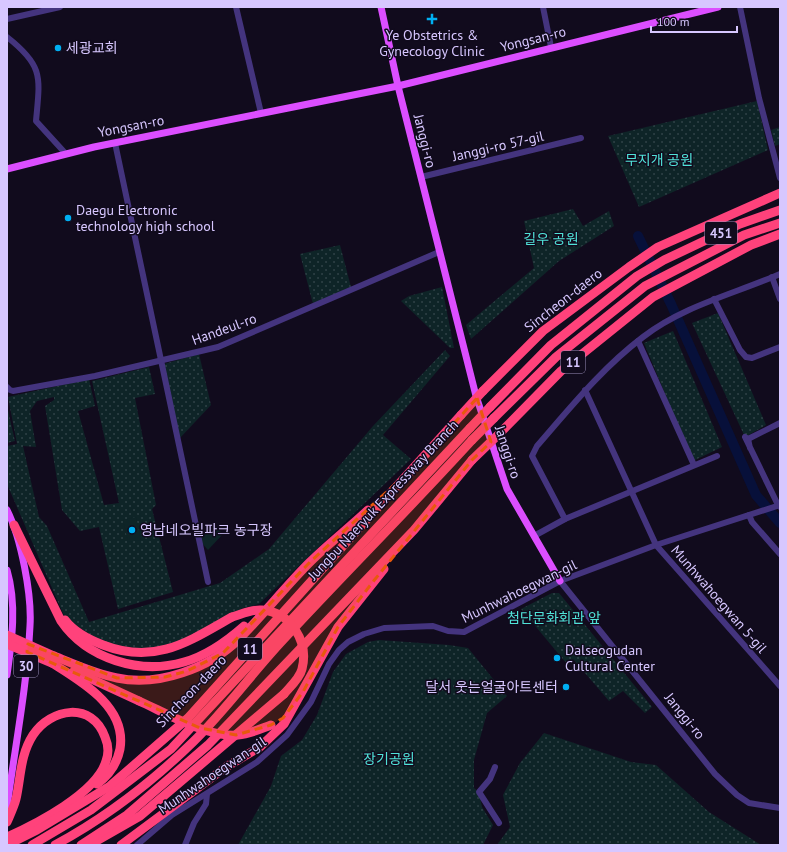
<svg xmlns="http://www.w3.org/2000/svg" width="787" height="852" font-family="'PT Sans','Noto Sans KR',sans-serif">
<defs>
<pattern id="grass-dots" width="8" height="8" patternUnits="userSpaceOnUse"><rect width="8" height="8" fill="#0e2427"/><path d="M2 2h.1M6 6h.1" fill="none" stroke="#304247" stroke-width="1.8" stroke-linecap="round"/></pattern>
</defs>
<rect width="100%" height="100%" fill="#110b1d"/>
<g fill="url(#grass-dots)">
<polygon points="757,101 768,150 639,207 608,136"/>
<polygon points="780,127 780,144 775,146 771,130"/>
<polygon points="573,209 583,226 609,211 614,226 559,261 471,339 466,325 534,268 524,221"/>
<polygon points="340,245 351,287 313,304 300,254"/>
<polygon points="442,287 454,348 450,348 401,301 409,296"/>
<polygon points="718,313 766,425 745,437 692,323"/>
<polygon points="673,331 722,447 693,461 644,343"/>
<polygon points="445,350 450,356 383,435 411,459 259,604 243,608 198,634 153,651 103,643 65,618 7,484 7,446 17,444 8,397 89,379 95,406 78,411 104,505 119,503 92,381 149,367 155,394 135,398 156,505 152,509 173,592 118,609 99,527 80,531 62,510 45,406 54,400 54,397 37,401 30,411 36,447 23,446 39,517 47,526 89,622 220,583 269,549 373,426"/>
<polygon points="199,354 211,405 179,439 164,364"/>
<polygon points="7,406 15,441 7,443"/>
<polygon points="552,593 559,593 652,707 645,713 623,691 609,701 573,659 567,664 521,609"/>
<polygon points="379,640 449,645 468,648 507,696 487,713 474,760 474,788 479,792 482,807 493,825 483,845 238,845 271,786 281,756 302,740 317,715 333,672 346,654 368,642"/>
<polygon points="544,733 631,762 656,765 709,812 761,845 497,845 510,827 503,795 520,763"/>
</g>
<g fill="#0e2427">
<polygon points="136,517 141,540 128,542 123,520"/>
<polygon points="214,525 223,534 208,550 199,540"/>
</g>
<g fill="none" stroke-linecap="round" stroke-linejoin="round">
<polyline stroke="#07103a" stroke-width="10" points="638,236 671,304 756,495 780,523"/>
<g stroke="#44347e" stroke-width="6">
<polyline points="236,7 261,113"/>
<polyline points="543,7 551,47"/>
<polyline points="740,7 759,98 780,178"/>
<polyline points="7,19 60,7"/>
<path d="M7 37C44 66 40 77 36 121L66 154"/>
<polyline points="115,143 208,582"/>
<polyline points="421,177 581,138"/>
<polyline points="772,277 780,299"/>
<polyline points="714,299 740,350 746,357 752,358 780,347"/>
<polyline points="638,341 694,465"/>
<polyline points="7,387 10,390 13,391 95,376 218,347 439,252"/>
<polyline points="585,390 656,545 780,686"/>
<polyline points="748,439 780,423"/>
<polyline points="750,448 748,439 745,437 778,505 780,507"/>
<polyline points="749,515 752,522 780,554"/>
<path d="M565 519 532 456 537 446C570 408 602 368 643 337 683 306 734 294 780 274"/>
<polyline points="534,536 565,519 717,456"/>
<polyline points="560,581 715,774 737,795 749,803 780,808"/>
<polyline points="495,767 490,779 479,792 499,823"/>
<polyline points="137,845 172,815 257,762 287,735 311,702 329,664 339,650 348,642 364,634 384,628 433,626 448,631 464,632 560,581 656,545 780,505"/>
<polyline points="185,845 194,823 206,804 207,794"/>
</g>
<g stroke="#dc4eff" stroke-width="7">
<polyline points="381,7 398,86 476,396 507,489 560,581"/>
<polyline points="7,169 94,147 398,86 718,7"/>
<path d="M7 510C21 538 32 595 30 626 27 686 15 747 7 807"/>
<path d="M7 570C17 604 12 640 7 675"/>
</g>
<g stroke="#ff427b" stroke-width="9">
<polyline points="483,391 543,331 629,267 658,247 780,193"/>
<polyline points="490,407 551,345 637,276 664,260 740,224 780,210"/>
<polyline points="494,418 556,357 645,286 744,235 780,223"/>
<polyline points="499,434 561,371 653,297 751,245 780,234"/>
<path d="M14 525 61 621C87 659 140 675 184 662 206 656 227 641 244 626"/>
<path d="M65 620C74 632 90 640 103 645 155 665 188 642 232 617"/>
<path d="M54 656C74 664 95 674 117 678 158 687 210 668 239 639 264 614 285 587 309 563 328 544 349 528 368 510"/>
<path d="M52 663C82 682 127 707 120 749 117 764 108 776 97 784"/>
<polyline points="74,671 139,701"/>
<path d="M7 822C10 815 14 807 16 799 21 777 20 755 33 735 51 708 92 701 105 737 108 744 109 753 106 761 97 793 36 824 7 837"/>
<polyline points="91,844 140,816 284,694"/>
<polyline points="7,845 37,830 110,786 188,718 461,415"/>
<polyline points="32,845 91,810 171,749 470,428"/>
<path d="M55 845C105 818 152 782 193 742 225 711 252 673 283 640 345 573 410 508 472 440"/>
<polyline points="81,845 127,815 208,745 414,530 472,460"/>
<polyline points="121,845 226,767 260,747 284,724 338,627 384,569"/>
</g>
<g stroke="#ff427b" stroke-width="9">
<polyline points="461,415 483,391"/>
<polyline points="470,428 490,407"/>
<polyline points="472,440 494,418"/>
<polyline points="472,460 499,434"/>
<path d="M232 617C242 614 251 609 262 610 291 612 309 642 302 669 300 678 290 687 284 694"/>
<polyline points="7,635 54,656"/>
<polyline points="7,644 52,663"/>
<path d="M139 701C166 713 208 738 238 735 250 734 260 729 271 725"/>
</g>
</g>
<path fill="#e8590c" fill-opacity="0.2" stroke="#e8590c" stroke-width="3" stroke-dasharray="8 5" stroke-linejoin="round" d="M477 398 491 442 472 460 372 583 338 627 303 692 283 718 271 725 236 735 200 728 27 652 28 644 117 678 165 677 187 671 223 653 310 562 415 466Z"/>
<g fill="#00aff2" stroke="#110b1d" stroke-width="1.5">
<path d="M430 13h4v4h4v4h-4v4h-4v-4h-4v-4h4z"/>
<circle cx="58" cy="48" r="4"/>
<circle cx="68" cy="218" r="4"/>
<circle cx="132" cy="530" r="4"/>
<circle cx="557" cy="658" r="4"/>
<circle cx="566" cy="687" r="4"/>
</g>
<g text-anchor="middle" stroke-width="3" stroke-linejoin="round" paint-order="stroke">
<g fill="#110b1d" stroke="#9c8fbb" stroke-width="1">
<rect x="705" y="222" width="32" height="22" rx="3"/>
<rect x="561" y="351" width="24" height="22" rx="3"/>
<rect x="238" y="638" width="24" height="22" rx="3"/>
<rect x="14" y="655" width="24" height="22" rx="3"/>
</g>
<g font-size="13" font-weight="bold" fill="#d7c7ff">
<text x="721" y="238">451</text>
<text x="573" y="367">11</text>
<text x="250" y="654">11</text>
<text x="26" y="671">30</text>
</g>
<g font-size="14" fill="#d7c7ff" stroke="#110b1d" text-anchor="start">
<text x="432" y="40" text-anchor="middle">Ye Obstetrics &amp;<tspan x="432" dy="16">Gynecology Clinic</tspan></text>
<text x="66" y="53">세광교회</text>
<text x="76" y="215">Daegu Electronic<tspan x="76" dy="16">technology high school</tspan></text>
<text x="140" y="535">영남네오빌파크 농구장</text>
<text x="565" y="655">Dalseogudan<tspan x="565" dy="16">Cultural Center</tspan></text>
<text x="558" y="692" text-anchor="end">달서 웃는얼굴아트센터</text>
</g>
<g font-size="14" fill="#d7c7ff" stroke="#110b1d">
<text transform="translate(533 39) rotate(-14)" y="5">Yongsan-ro</text>
<text transform="translate(131 126) rotate(-11)" y="5">Yongsan-ro</text>
<text transform="translate(425 141) rotate(76)" y="5">Janggi-ro</text>
<text transform="translate(498 146) rotate(-13)" y="5">Janggi-ro 57-gil</text>
<text transform="translate(563 300) rotate(-38)" y="5">Sincheon-daero</text>
<text transform="translate(224 329) rotate(-20)" y="5">Handeul-ro</text>
<text transform="translate(508 452) rotate(72)" y="5">Janggi-ro</text>
<text transform="translate(383 500) rotate(-47)" y="5">Jungbu Naeryuk Expressway Branch</text>
<text transform="translate(519 591) rotate(-26)" y="5">Munhwahoegwan-gil</text>
<text transform="translate(719 599) rotate(49)" y="5">Munhwahoegwan 5-gil</text>
<text transform="translate(191 691) rotate(-46)" y="5">Sincheon-daero</text>
<text transform="translate(685 716) rotate(51)" y="5">Janggi-ro</text>
<text transform="translate(212 775) rotate(-34)" y="5">Munhwahoegwan-gil</text>
</g>
<g font-size="14" fill="#50e2d8" stroke="#110b1d">
<text x="659" y="165">무지개 공원</text>
<text x="551" y="244">길우 공원</text>
<text x="554" y="623">첨단문화회관 앞</text>
<text x="389" y="764">장기공원</text>
</g>
</g>
<rect width="787" height="852" fill="none" stroke="#d7c7ff" stroke-width="16"/>
<path d="M651 26v6h86v-6" fill="none" stroke="#d7c7ff" stroke-width="2"/>
<text x="657" y="26" font-size="12" fill="#d7c7ff" stroke="#110b1d" stroke-width="3" paint-order="stroke">100 m</text>
</svg>
